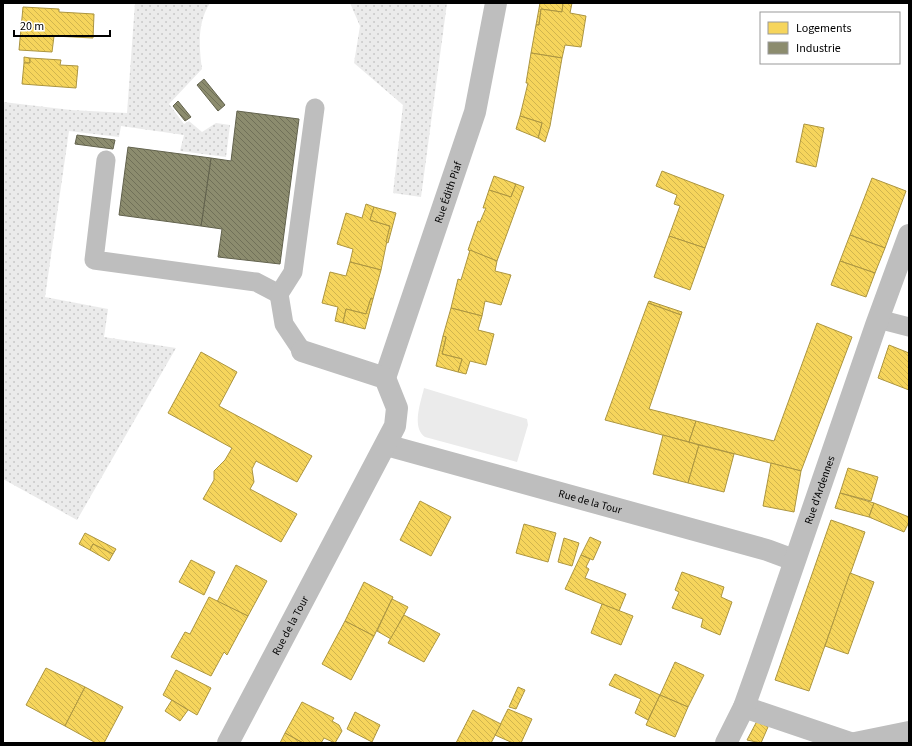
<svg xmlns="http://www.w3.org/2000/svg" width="912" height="746" font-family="'Source Sans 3',sans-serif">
<defs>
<pattern id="grass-dots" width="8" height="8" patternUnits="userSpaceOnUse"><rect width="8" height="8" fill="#ebebeb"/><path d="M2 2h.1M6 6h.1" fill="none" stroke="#c8c8c8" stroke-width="1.8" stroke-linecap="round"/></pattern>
<pattern id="homes-back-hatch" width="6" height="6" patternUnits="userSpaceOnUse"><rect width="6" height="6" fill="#f6d55c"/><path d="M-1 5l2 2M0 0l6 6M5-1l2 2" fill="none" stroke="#d1b54e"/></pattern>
<pattern id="industry-back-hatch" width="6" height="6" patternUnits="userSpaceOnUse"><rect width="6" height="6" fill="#8c8c6e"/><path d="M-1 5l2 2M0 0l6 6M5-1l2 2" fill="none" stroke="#707058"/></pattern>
</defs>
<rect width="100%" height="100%" fill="#fff"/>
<g fill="url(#grass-dots)">
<path d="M135 3H210C197 23 199 47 202 69L169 104 184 124 189 121 202 132 216 123 230 125 226 157 180 151 184 135 121 126 119 137 69 131 45 297 108 309 104 337 176 348 77 520 3 479V102L71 110 127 113Z"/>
<polygon points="350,3 447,3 421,197 393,193 403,105 354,63 360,26"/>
</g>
<path fill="#ebebeb" d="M424 388 527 419 528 425 517 462 425 437C411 427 421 402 424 388Z"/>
<g fill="url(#homes-back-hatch)" stroke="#ac9540">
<polygon points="540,3 563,3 562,12 541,9 539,25 536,25"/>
<polygon points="563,3 572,3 570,13 586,16 581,47 565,45 562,58 531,53 536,25 539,25 541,9 562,12"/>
<polygon points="23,7 59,9 59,12 94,14 93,38 54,36 52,52 19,50"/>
<polygon points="531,53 562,58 550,126 545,142 538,138 542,123 520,116 528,83 526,83"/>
<polygon points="24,57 30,58 30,63 24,63"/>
<polygon points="30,58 61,60 60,65 78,66 76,88 22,84 24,63 30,63"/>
<polygon points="520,116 542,123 538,138 516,129"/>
<polygon points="804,124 824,128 816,167 796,162"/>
<polygon points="662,171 724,195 705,248 669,236 680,206 674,204 677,195 656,186"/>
<polygon points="494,176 516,184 511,197 489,190"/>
<polygon points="872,178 906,191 885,248 850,235"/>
<polygon points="516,184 524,187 497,261 468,250 478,221 480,222 486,208 483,208 489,190 511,197"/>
<polygon points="366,204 374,207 370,220 390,226 381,270 350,262 353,249 337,244 346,213 362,218"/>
<polygon points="374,207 396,213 388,243 386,242 390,226 370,220"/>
<polygon points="850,235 885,248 875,273 840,261"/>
<polygon points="669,236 705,248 690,290 654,277"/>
<polygon points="470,250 497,261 495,271 511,275 501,305 485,301 482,316 451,308 458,279 461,280"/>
<polygon points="840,261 875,273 866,297 831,285"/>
<polygon points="350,262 381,270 373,299 371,298 366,314 346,309 343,323 335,321 338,307 322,303 330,272 346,276"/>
<polygon points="371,298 373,299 365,329 343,323 346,309 366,314"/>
<polygon points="649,301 682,312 681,315 648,303"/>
<polygon points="648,303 681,315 649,409 696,421 689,442 605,420"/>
<polygon points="451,308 482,316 478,330 494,334 486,365 470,361 466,374 458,372 462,359 442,354 446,337 443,336"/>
<polygon points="817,323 852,337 801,471 689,442 696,421 774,441"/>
<polygon points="443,336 446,337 442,354 462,359 458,372 436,366"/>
<polygon points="889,345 909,353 909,390 878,378"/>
<polygon points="201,352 237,372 219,406 312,456 297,482 256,461 252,469 254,482 250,489 297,514 281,542 203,499 214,480 214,471 225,460 232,448 168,413"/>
<polygon points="663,435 699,445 688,483 653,474"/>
<polygon points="699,445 734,454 724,492 688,483"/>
<polygon points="771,463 801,471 794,512 763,506"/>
<polygon points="848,468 878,477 871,501 840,493"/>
<polygon points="840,493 874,503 869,517 835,508"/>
<polygon points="420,501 451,517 431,556 400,540"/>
<polygon points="874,503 909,517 909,522 904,532 869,517"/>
<polygon points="831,520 865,532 809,691 775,680"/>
<polygon points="524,524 556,533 548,562 516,553"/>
<polygon points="85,533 116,549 113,554 93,544 90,550 79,544"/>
<polygon points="590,537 601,542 593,560 581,555"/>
<polygon points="564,538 579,543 572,566 558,562"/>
<polygon points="93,544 113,554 109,561 90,550"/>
<polygon points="581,555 590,559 586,567 589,569 585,578 626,594 619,611 565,589"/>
<polygon points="191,560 215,572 204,595 179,582"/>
<polygon points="236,565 267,581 248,616 217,602"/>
<polygon points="682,572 724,587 721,597 732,602 720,635 701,627 703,619 672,608 679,592 675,590"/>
<polygon points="850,573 874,582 848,654 825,646"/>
<polygon points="364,582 393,597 374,636 345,621"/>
<polygon points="209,597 248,616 227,655 224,652 211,676 171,657 185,632 190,634"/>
<polygon points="392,599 408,607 391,639 377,631"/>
<polygon points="602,604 633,616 621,645 591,633"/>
<polygon points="404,615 440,634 424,662 388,643"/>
<polygon points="345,621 374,636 351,680 322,664"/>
<polygon points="675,662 704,675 688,707 660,695"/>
<polygon points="46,668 85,687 65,726 26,705"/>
<polygon points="176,670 211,688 197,715 163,695"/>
<polygon points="615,674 660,695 648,720 635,713 641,699 609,685"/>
<polygon points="85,687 123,707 104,743 96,743 65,726"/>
<polygon points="518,687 525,690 516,709 509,707"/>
<polygon points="660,695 688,707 675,737 646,725"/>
<polygon points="172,700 188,710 180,721 165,711"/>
<polygon points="302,702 334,718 332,721 339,725 342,731 335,743 324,738 321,743 303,743 285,733"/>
<polygon points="508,709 532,719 521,743 513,743 495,735"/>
<polygon points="473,710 501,724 491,743 456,743"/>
<polygon points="355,712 380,725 372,742 347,729"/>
<polygon points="757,721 768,727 761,743 747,740"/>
<polygon points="285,733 303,743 280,743"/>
</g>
<g fill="url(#industry-back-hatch)" stroke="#62624d">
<polygon points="204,79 225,105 218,111 197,85"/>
<polygon points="178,101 191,117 185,121 173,106"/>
<polygon points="237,111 299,119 280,264 218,257 222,229 201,226 211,158 231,161"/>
<polygon points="77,135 115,140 113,149 75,144"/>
<polygon points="128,147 211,158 201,226 119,215"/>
</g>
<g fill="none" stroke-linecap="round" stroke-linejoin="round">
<g stroke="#bebebe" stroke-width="19">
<polyline points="106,160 94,260 256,282 279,294"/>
<polyline points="878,319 909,327"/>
<polyline points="302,351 284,324 279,294 293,272 315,108"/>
</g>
<g stroke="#bebebe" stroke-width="22">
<path id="s1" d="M385 378 475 112 496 3"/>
<path id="s2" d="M386 445 767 550 794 560"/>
<polyline points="744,707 850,743"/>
<path id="s3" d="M228 743 395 426 397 408 385 378 302 351"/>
<path id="s4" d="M726 743 744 707 759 665 876 325 909 235"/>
<polyline points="855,743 909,732"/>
</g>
</g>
<g text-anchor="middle" stroke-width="4" stroke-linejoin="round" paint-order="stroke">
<g font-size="11" fill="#000" stroke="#fff">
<text dy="4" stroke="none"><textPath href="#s1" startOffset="196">Rue Édith Piaf</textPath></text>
<text dy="4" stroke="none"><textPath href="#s4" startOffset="270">Rue d'Ardennes</textPath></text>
<text dy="4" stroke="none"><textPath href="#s2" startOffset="212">Rue de la Tour</textPath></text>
<text dy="4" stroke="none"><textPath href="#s3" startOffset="133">Rue de la Tour</textPath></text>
</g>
</g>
<rect width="912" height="746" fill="none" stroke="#000000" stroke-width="8"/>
<rect x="760" y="12" width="140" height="52" fill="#ffffff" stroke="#999999"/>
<rect x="768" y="22" width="20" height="12" fill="#f6d55c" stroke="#999999"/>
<text x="796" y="32" font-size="12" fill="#000000">Logements</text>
<rect x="768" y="42" width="20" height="12" fill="#8c8c6e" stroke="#999999"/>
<text x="796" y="52" font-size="12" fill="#000000">Industrie</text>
<path d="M14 30v6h96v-6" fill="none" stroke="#000000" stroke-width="2"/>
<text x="20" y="30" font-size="12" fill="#000000" stroke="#ffffff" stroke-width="3" paint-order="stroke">20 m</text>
</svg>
